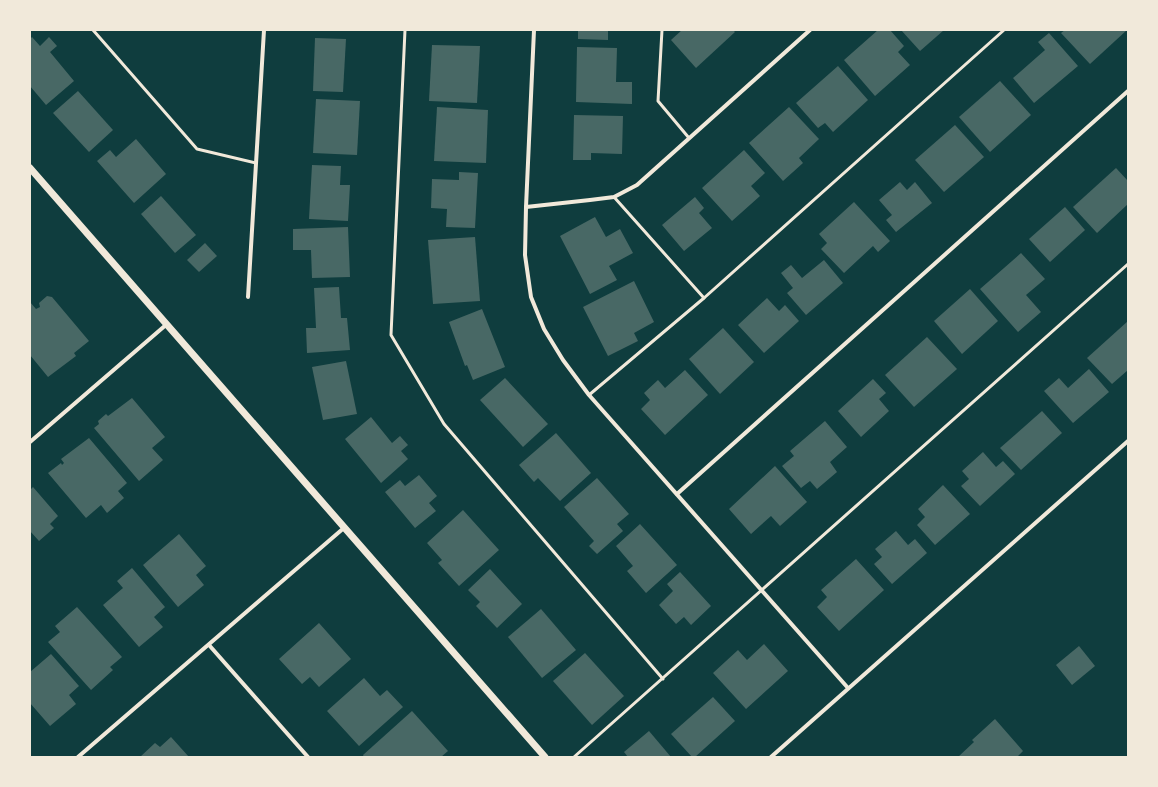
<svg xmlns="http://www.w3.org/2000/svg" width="1158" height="787" font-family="'DM Sans',sans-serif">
<rect width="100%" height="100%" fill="#0f3d3e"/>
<g fill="#486865">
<polygon points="578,30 608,30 608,40 578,39"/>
<polygon points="682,30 733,30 735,32 696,68 671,40"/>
<polygon points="878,30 890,30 904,46 898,52 910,65 875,96 844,60"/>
<polygon points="901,30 944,30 920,51"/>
<polygon points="1065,30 1127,30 1090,64 1061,33"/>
<polygon points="1049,33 1078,66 1034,103 1013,78 1045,50 1038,42"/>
<polygon points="32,37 40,46 49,37 57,46 50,52 74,81 46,105 30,86 30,39"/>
<polygon points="315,38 346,39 343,92 313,91"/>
<polygon points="432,45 480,46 477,103 429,101"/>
<polygon points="577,47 617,48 616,82 632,82 632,104 576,102"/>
<polygon points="838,66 868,100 833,132 825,123 818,128 796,103"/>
<polygon points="1000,81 1031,115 990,152 959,117"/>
<polygon points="78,91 113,130 89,152 53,113"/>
<polygon points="316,99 360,101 357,155 313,153"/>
<polygon points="437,107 488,110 486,163 434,161"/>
<polygon points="789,107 819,139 799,158 803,163 783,181 749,143"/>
<polygon points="574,115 623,116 622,154 591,153 591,160 573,160"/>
<polygon points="955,125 984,157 944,192 915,160"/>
<polygon points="136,139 166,174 134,203 97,161 110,150 116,157"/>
<polygon points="744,150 765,173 751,186 760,196 732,221 702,188"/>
<polygon points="312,165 341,166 340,185 350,185 348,221 309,219"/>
<polygon points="1116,168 1128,181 1128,204 1097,233 1073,207"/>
<polygon points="459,172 478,173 475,228 446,227 447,209 431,208 432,179 459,180"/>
<polygon points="900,182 907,190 915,182 932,203 896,232 886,220 892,215 879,200"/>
<polygon points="161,196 196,235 175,253 141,214"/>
<polygon points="695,197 704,208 699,213 712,228 684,251 662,225"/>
<polygon points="854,202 890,241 878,252 873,246 844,273 821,249 827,243 819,234"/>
<polygon points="1065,207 1085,230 1050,262 1029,239"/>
<polygon points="595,217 606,237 620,229 633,253 609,266 617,280 590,294 560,236"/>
<polygon points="348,227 350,277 312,278 311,250 293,250 293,229"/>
<polygon points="475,237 480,301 433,304 428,240"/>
<polygon points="205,243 217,256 199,272 187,260"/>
<polygon points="1021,253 1045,279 1026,295 1041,312 1018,332 980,289"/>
<polygon points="824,260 843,283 806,315 787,293 793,288 781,273 791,265 802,278"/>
<polygon points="634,281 654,322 634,333 638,341 608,356 583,307"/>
<polygon points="339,287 341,318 347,318 350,350 307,353 306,328 316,328 314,288"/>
<polygon points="970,289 998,321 962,354 934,321"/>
<polygon points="47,296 52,297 89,341 74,353 76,356 48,377 30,355 30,302 36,309 40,307 39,303"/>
<polygon points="767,298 779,311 785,305 799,321 764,353 738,325"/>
<polygon points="482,309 505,367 473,380 467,365 465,366 449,322"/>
<polygon points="1128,321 1128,370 1112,384 1087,358"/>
<polygon points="723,328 754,362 720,394 689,359"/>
<polygon points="927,337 957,369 914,407 885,375"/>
<polygon points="346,361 357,414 323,420 312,367"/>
<polygon points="1089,369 1109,392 1073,423 1044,391 1059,378 1068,388"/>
<polygon points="685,370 708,395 665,435 641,409 650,400 644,393 658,380 665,388"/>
<polygon points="505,378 548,424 523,447 480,400"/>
<polygon points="873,379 886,393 879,399 889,411 861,437 838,411"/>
<polygon points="132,398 165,437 152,448 163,460 139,481 94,428 99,424 98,421 106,414 108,416"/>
<polygon points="1042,411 1062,433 1021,470 1000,448"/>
<polygon points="371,417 392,443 400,436 408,445 401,451 408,459 381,483 345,439"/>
<polygon points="825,421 847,447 830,462 837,472 817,489 810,481 801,488 782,466 794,456 790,451"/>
<polygon points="556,433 591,473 560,501 538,478 534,482 519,465"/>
<polygon points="89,438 127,483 118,491 124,498 107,513 101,505 86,518 48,473 61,463 62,465 64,463 61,459"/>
<polygon points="983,452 996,467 1003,461 1015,474 980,506 961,486 969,479 962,471"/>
<polygon points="775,466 807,502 780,526 771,516 751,534 729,509"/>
<polygon points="419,475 437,496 429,503 436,511 415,528 385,492 400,480 405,486"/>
<polygon points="597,478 629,514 617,524 623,531 597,554 589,546 594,541 564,507"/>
<polygon points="943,485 970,514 935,545 917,525 925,517 918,509"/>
<polygon points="33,487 58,516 50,524 54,528 39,541 30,531 30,490"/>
<polygon points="463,510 499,550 459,586 438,563 442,560 427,543"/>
<polygon points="640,524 677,565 646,593 627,571 633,566 616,546"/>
<polygon points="896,531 908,545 915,539 927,553 892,584 874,564 882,557 875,549"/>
<polygon points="179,534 206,566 196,575 204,585 178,607 143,565"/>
<polygon points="856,559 884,590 839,631 817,607 827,597 821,590"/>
<polygon points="132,568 165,607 154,617 163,627 139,647 103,605 123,588 117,581"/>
<polygon points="490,569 522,604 497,628 476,606 480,602 468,590"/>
<polygon points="680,572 711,606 691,625 684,617 676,624 659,605 673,591 667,584"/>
<polygon points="77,607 122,657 110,667 113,670 91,690 48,642 60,632 55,626"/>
<polygon points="541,609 576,650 542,678 508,637"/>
<polygon points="319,623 351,659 319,687 310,677 302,684 279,659"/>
<polygon points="764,644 788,671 746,709 713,673 738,650 747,660"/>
<polygon points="1079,646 1095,666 1072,685 1056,665"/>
<polygon points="585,653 624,696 592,725 553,681"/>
<polygon points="51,654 79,686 69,695 76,704 50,726 30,703 30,672"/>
<polygon points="364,678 380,696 387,690 403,707 359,746 327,711"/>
<polygon points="713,697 735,721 695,757 692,757 671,734"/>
<polygon points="412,711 448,751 441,757 364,757 363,755"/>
<polygon points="995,719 1023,751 1017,757 958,757 974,742 972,740"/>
<polygon points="649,731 671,757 628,757 624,752"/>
<polygon points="171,737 189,757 140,757 155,743 160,747"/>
</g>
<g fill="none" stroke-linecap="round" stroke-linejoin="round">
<g stroke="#f1e9da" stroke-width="3">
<polyline points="93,30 197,149 256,163"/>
<polyline points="405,30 391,335 444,424 663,679"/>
<polyline points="662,30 658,101 689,138"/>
<polyline points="614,197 704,298"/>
<polyline points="589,395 704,298 1004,30"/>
<polyline points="574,757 1128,264"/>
</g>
<g stroke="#f1e9da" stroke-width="4">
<polyline points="534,30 526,207 525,255 531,297 544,329 563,360 589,395 848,688"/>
<polyline points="526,207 590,200 614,197 637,185 810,30"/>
<polyline points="248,297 264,30"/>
<polyline points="30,442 167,324"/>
<polyline points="677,494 1128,91"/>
<polyline points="209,645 308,757"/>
<polyline points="78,757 345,527"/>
<polyline points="771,757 1128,441"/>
</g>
<polyline stroke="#f1e9da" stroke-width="7" points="30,168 545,757"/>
</g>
<rect width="1158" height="787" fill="none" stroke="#f1e9da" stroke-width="62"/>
</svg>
